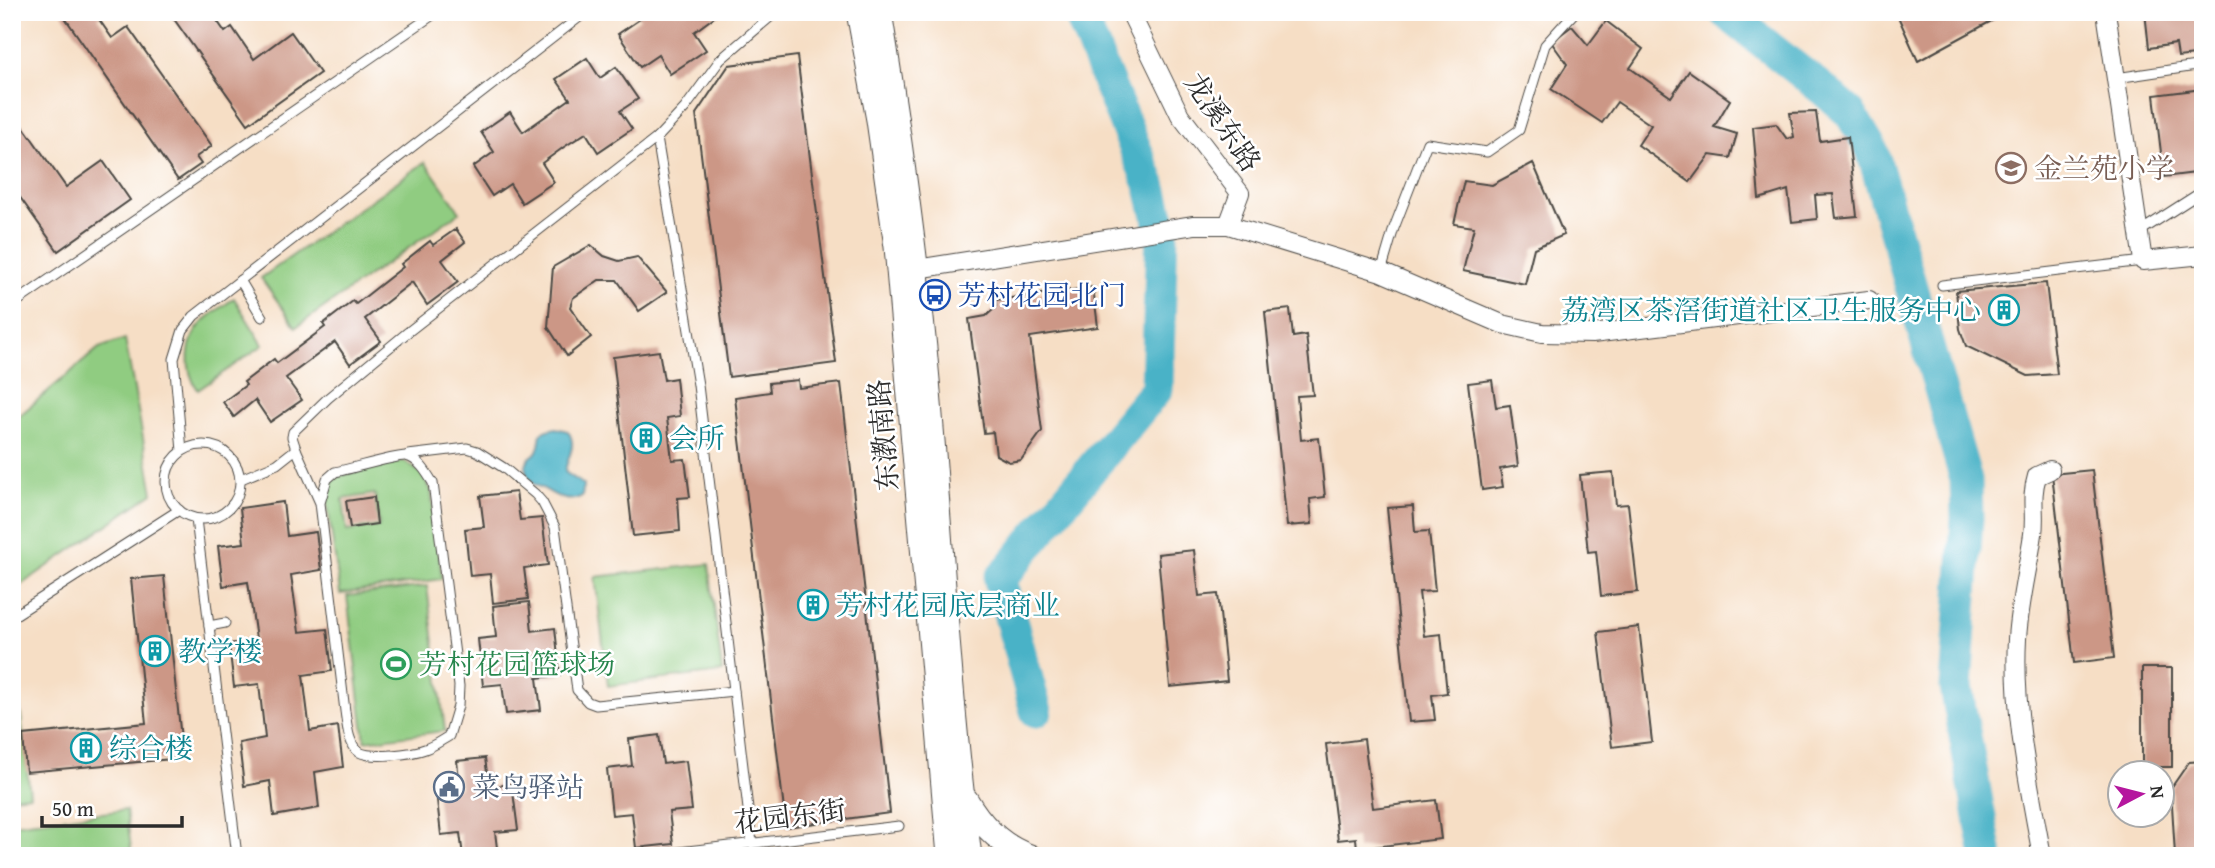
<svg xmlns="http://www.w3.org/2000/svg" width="2215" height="868" font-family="'Gentium Book Plus','Noto Serif SC',serif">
<rect width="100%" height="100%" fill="#fff"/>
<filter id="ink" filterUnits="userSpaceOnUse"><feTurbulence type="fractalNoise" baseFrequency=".0143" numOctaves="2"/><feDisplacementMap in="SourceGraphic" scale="14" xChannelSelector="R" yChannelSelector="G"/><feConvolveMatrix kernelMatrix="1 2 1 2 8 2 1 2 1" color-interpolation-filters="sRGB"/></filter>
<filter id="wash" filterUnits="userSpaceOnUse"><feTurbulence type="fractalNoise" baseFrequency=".00686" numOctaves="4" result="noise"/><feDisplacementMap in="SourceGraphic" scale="28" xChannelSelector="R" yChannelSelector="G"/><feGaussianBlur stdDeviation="1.57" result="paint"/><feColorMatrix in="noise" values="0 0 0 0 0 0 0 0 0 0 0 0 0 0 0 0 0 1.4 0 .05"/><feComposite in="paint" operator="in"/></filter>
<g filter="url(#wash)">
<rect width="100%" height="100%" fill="#f6dec5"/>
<g fill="#90cc81" stroke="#5e7c56" stroke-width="2" fill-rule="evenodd">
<polygon points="425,162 460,212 296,327 261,278"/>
<path d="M234 298 263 345 198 390C184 370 185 340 203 322 212 313 224 306 234 298Z"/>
<polygon points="125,339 153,493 12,591 12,422 99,348"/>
<path d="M398 461 405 462 421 473 431 490 442 579 340 594 327 501 333 480 339 476ZM375 494 379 526 347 531 343 499Z"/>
<polygon points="709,564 722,672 608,686 595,577"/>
<polygon points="427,586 445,731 365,741 347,596"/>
<polygon points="12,689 18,689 30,795 12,797"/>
<polygon points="126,810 132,856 12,856 12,824"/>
</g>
<path fill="#48b2c7" stroke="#3a6e79" stroke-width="2" d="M556 428 568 431C578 447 567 456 565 472L584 485 582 496C564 507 551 490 535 485 528 478 522 468 529 459 531 456 535 455 537 451 545 435 532 433 556 428Z"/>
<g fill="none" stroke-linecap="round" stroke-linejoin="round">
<g stroke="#48b2c7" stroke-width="33">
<polyline points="1725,12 1826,92 1850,113 1872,150 1966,480 1967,519 1956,687 1987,856"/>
<polyline points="1036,711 1000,580 1157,389 1162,231 1150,184 1079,12"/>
</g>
</g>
<g id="blocks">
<g fill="#cc9786">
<polygon points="61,12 106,12 98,18 112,38 128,27 212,146 196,157 201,164 178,180"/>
<polygon points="169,12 211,12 225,32 232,27 254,59 291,32 320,73 248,124"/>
<polygon points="635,12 721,12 694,32 706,50 670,74 658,55 640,67 618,34 640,19"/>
<polygon points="1896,12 2008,12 1918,61"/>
<polygon points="2145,12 2203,12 2203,54 2178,57 2176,44 2149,48"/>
<polygon points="1606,21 1643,49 1630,68 1671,97 1689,71 1730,100 1714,127 1737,134 1730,158 1710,155 1690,182 1638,145 1651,125 1617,102 1602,123 1551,89 1567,64 1551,42 1572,26 1588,45"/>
<polygon points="797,56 836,363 729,377 696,114 729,65"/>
<polygon points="587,58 600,78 616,67 638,99 620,111 632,129 598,152 586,133 564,147 542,163 554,182 522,203 510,184 492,196 473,167 494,152 481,132 510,112 523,132 570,99 556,79"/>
<polygon points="2203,89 2203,172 2164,177 2154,95"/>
<polygon points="1816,112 1820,141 1848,137 1857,216 1836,218 1833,194 1815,195 1817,219 1792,222 1788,190 1759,199 1753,127 1776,124 1787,139 1794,137 1790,113"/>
<polygon points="18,119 66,187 103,161 130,200 58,251 12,186 12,123"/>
<polygon points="1533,163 1564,235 1534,248 1525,284 1463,271 1474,227 1454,224 1464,181 1492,185"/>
<polygon points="456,229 465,242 442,260 458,282 427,305 412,282 365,319 381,341 350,364 335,342 286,378 302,400 270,422 255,400 234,417 223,402 246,385 244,382 274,359 277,363 325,327 323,324 353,301 356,304 403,267 401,264 430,241 433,245"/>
<polygon points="591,245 604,256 619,261 637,257 667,292 639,311 617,280 599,280 573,298 570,307 591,337 567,356 548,327 553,267"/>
<polygon points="2046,283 2057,374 2028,376 1966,346 1960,329 1956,291"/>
<polygon points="1093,287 1098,327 1030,337 1042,431 1021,460 1009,462 996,455 993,432 984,433 969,319 986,316 996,307 995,300"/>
<polygon points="1290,309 1293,337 1306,335 1313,395 1297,396 1301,440 1319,438 1325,497 1310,499 1312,524 1287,526 1265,312"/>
<polygon points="659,351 664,380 676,378 680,416 667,418 672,460 685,459 690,497 678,498 680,531 633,536 613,357"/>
<polygon points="798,380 799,388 841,383 890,813 786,827 735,397 770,392 769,383"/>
<polygon points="1492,380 1496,407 1510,405 1518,466 1500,469 1503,487 1482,490 1468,383"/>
<polygon points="2092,470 2114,658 2074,663 2052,474"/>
<polygon points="1613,472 1616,505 1628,504 1638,592 1601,596 1596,551 1588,552 1580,475"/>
<polygon points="516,492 520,520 542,518 548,565 524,568 528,599 493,603 490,574 470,576 465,529 484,527 480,496"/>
<polygon points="374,497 377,524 350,528 346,501"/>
<polygon points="283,502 287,536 316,532 321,570 291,575 299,632 327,629 332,671 303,675 310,731 338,726 343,767 315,772 319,808 274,816 270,781 244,786 239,743 265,738 259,684 234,687 229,644 256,639 248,582 223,586 218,546 244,543 240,508"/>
<polygon points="1413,506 1415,532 1429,531 1435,591 1419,592 1424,636 1441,634 1447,693 1432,695 1435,720 1409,722 1387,508"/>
<polygon points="1194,550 1199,596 1218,594 1227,681 1170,687 1158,554"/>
<polygon points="164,576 183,758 26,772 23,735 146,723 131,579"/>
<polygon points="529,602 532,631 555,628 560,675 537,678 541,710 506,714 502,684 483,686 478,639 496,637 493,606"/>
<polygon points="1639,627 1652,742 1612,747 1598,632"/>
<rect x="2142" y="668" width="30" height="99"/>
<polygon points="659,735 663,764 686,761 692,810 669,812 673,844 636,848 632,813 612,815 607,769 632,766 629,739"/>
<polygon points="1364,739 1373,808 1436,800 1441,839 1357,849 1356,838 1338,840 1326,744"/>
<polygon points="485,758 489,787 512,784 518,830 495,832 498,856 463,856 460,833 441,835 436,791 460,788 457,761"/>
<polygon points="2203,761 2203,853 2175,855 2171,788 2189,762"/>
</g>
</g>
</g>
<g filter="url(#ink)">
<use href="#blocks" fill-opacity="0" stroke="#494642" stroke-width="2"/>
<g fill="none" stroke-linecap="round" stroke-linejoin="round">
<g stroke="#494642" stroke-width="11">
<g id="service">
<polyline points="2116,78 2203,65"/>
<polyline points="657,138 698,385 752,843"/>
<polyline points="2139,232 2203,191"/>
<polyline points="1381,272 1394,228 1427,143 1487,152 1519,130 1545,45 1575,12"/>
<polyline points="240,280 262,317"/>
<polyline points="1942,285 2143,261"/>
<polyline points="12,305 437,12"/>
<circle cx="203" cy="482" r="37"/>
<polyline points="182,451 174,359 183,330 194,316 586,12"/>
<polyline points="408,455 467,448 477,451 504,468 535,494 542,502 555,527 577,690 588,702 596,705 734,691"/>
<polyline points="241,479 277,464 296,449"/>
<path d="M320 503 327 479 335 472C347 470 397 455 406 456 418 458 427 473 433 483L459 686 458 706 449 736C442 740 434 746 425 749 412 754 371 759 359 752 348 744 347 724 345 711L320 503 296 449 292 437 293 432 328 398 408 332 657 138 685 108 720 60 776 12"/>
<polyline points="196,519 237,856"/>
<polyline points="12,617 179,510"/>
<polyline points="209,626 225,623"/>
<polyline points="645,856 899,826"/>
</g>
</g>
<g stroke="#494642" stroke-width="20">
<g id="minor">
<polyline points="1130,12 1180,115 1240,193 1228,225"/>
<polyline points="2106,12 2143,261 2203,255"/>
<polyline points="917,269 1194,225 1228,225 1381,272 1502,324 1542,333 1592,334 1869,300"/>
<path d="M2042 856C2029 784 2013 713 2017 639 2019 604 2028 569 2033 534 2036 512 2030 499 2037 476L2050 470"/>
</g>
</g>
<g stroke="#494642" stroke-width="25">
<g id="tertiary">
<polyline points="858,12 878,120 896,247 949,856"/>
<path d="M880 12C900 135 917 257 928 380 942 539 949 698 970 856"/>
<path d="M966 799C981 825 1001 846 1030 856"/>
</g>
</g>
<use href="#service" stroke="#fff" stroke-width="9"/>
<use href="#minor" stroke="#fff" stroke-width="18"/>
<use href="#tertiary" stroke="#fff" stroke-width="23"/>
</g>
</g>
<defs>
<g id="school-ring" transform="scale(1.575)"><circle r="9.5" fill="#fff" stroke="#8d6e63" stroke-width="1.5"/><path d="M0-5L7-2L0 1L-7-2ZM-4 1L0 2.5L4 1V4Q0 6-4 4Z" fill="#8d6e63"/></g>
<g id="bus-ring" transform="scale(1.575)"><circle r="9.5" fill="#fff" stroke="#1a4fb4" stroke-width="1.5"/><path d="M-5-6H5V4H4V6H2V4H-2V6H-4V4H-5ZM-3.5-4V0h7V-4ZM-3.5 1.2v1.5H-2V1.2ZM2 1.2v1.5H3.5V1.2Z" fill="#1a4fb4"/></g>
<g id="building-ring" transform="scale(1.575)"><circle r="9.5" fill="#fff" stroke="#0f9aa8" stroke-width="1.5"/><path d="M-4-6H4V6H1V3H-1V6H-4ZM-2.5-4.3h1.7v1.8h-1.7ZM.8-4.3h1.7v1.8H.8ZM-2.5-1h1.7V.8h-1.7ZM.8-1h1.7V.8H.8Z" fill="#0f9aa8"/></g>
<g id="stadium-ring" transform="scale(1.575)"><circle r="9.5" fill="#fff" stroke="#2e9e5b" stroke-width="1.5"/><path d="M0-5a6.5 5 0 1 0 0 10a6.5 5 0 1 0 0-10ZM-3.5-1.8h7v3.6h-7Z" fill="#2e9e5b"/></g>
<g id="civic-ring" transform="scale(1.575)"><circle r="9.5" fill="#fff" stroke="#5c6f8a" stroke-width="1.5"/><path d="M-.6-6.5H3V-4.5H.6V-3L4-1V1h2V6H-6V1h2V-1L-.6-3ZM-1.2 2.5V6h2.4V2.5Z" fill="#5c6f8a"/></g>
</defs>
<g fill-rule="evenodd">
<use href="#school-ring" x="2011" y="168"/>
<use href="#bus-ring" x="935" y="295"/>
<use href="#building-ring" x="2004" y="310"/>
<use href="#building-ring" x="646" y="438"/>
<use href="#building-ring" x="813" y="605"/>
<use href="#building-ring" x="155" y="651"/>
<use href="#stadium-ring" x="396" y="664"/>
<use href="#building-ring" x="86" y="748"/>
<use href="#civic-ring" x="449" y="787"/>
</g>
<g text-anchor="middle" stroke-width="5" stroke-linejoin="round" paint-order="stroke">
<g font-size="28" fill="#2b2b2b" stroke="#fff">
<text transform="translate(1223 122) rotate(56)" y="10">龙溪东路</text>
<text transform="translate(883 435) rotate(-95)" y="10">东漖南路</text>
<text transform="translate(790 816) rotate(-7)" y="10">花园东街</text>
</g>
<g font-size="28" fill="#785e54" stroke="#fff" text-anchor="start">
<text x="2034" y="178">金兰苑小学</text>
</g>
<g font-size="28" fill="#164399" stroke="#fff" text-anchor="start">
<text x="958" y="305">芳村花园北门</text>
</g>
<g font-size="28" fill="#0d838f" stroke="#fff" text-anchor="start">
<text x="1981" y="320" text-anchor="end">荔湾区茶滘街道社区卫生服务中心</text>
<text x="669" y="448">会所</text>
<text x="836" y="615">芳村花园底层商业</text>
<text x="178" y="661">教学楼</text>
<text x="109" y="758">综合楼</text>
</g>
<g font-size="28" fill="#27864d" stroke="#fff" text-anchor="start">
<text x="419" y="674">芳村花园篮球场</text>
</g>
<g font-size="28" fill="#4e5e75" stroke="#fff" text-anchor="start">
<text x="472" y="797">菜鸟驿站</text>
</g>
</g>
<rect width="2215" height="868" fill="none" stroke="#fff" stroke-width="42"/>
<g transform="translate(2141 794) rotate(83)"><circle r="33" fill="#ffffff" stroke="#aaaaaa" stroke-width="2"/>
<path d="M0-5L12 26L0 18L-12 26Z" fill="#b5179e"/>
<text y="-10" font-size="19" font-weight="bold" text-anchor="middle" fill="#2b2b2b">N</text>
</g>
<path d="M42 816v10h140v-10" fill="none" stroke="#2b2b2b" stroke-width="3.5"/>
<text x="52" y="816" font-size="21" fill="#2b2b2b" stroke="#ffffff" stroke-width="5" paint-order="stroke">50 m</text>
</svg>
